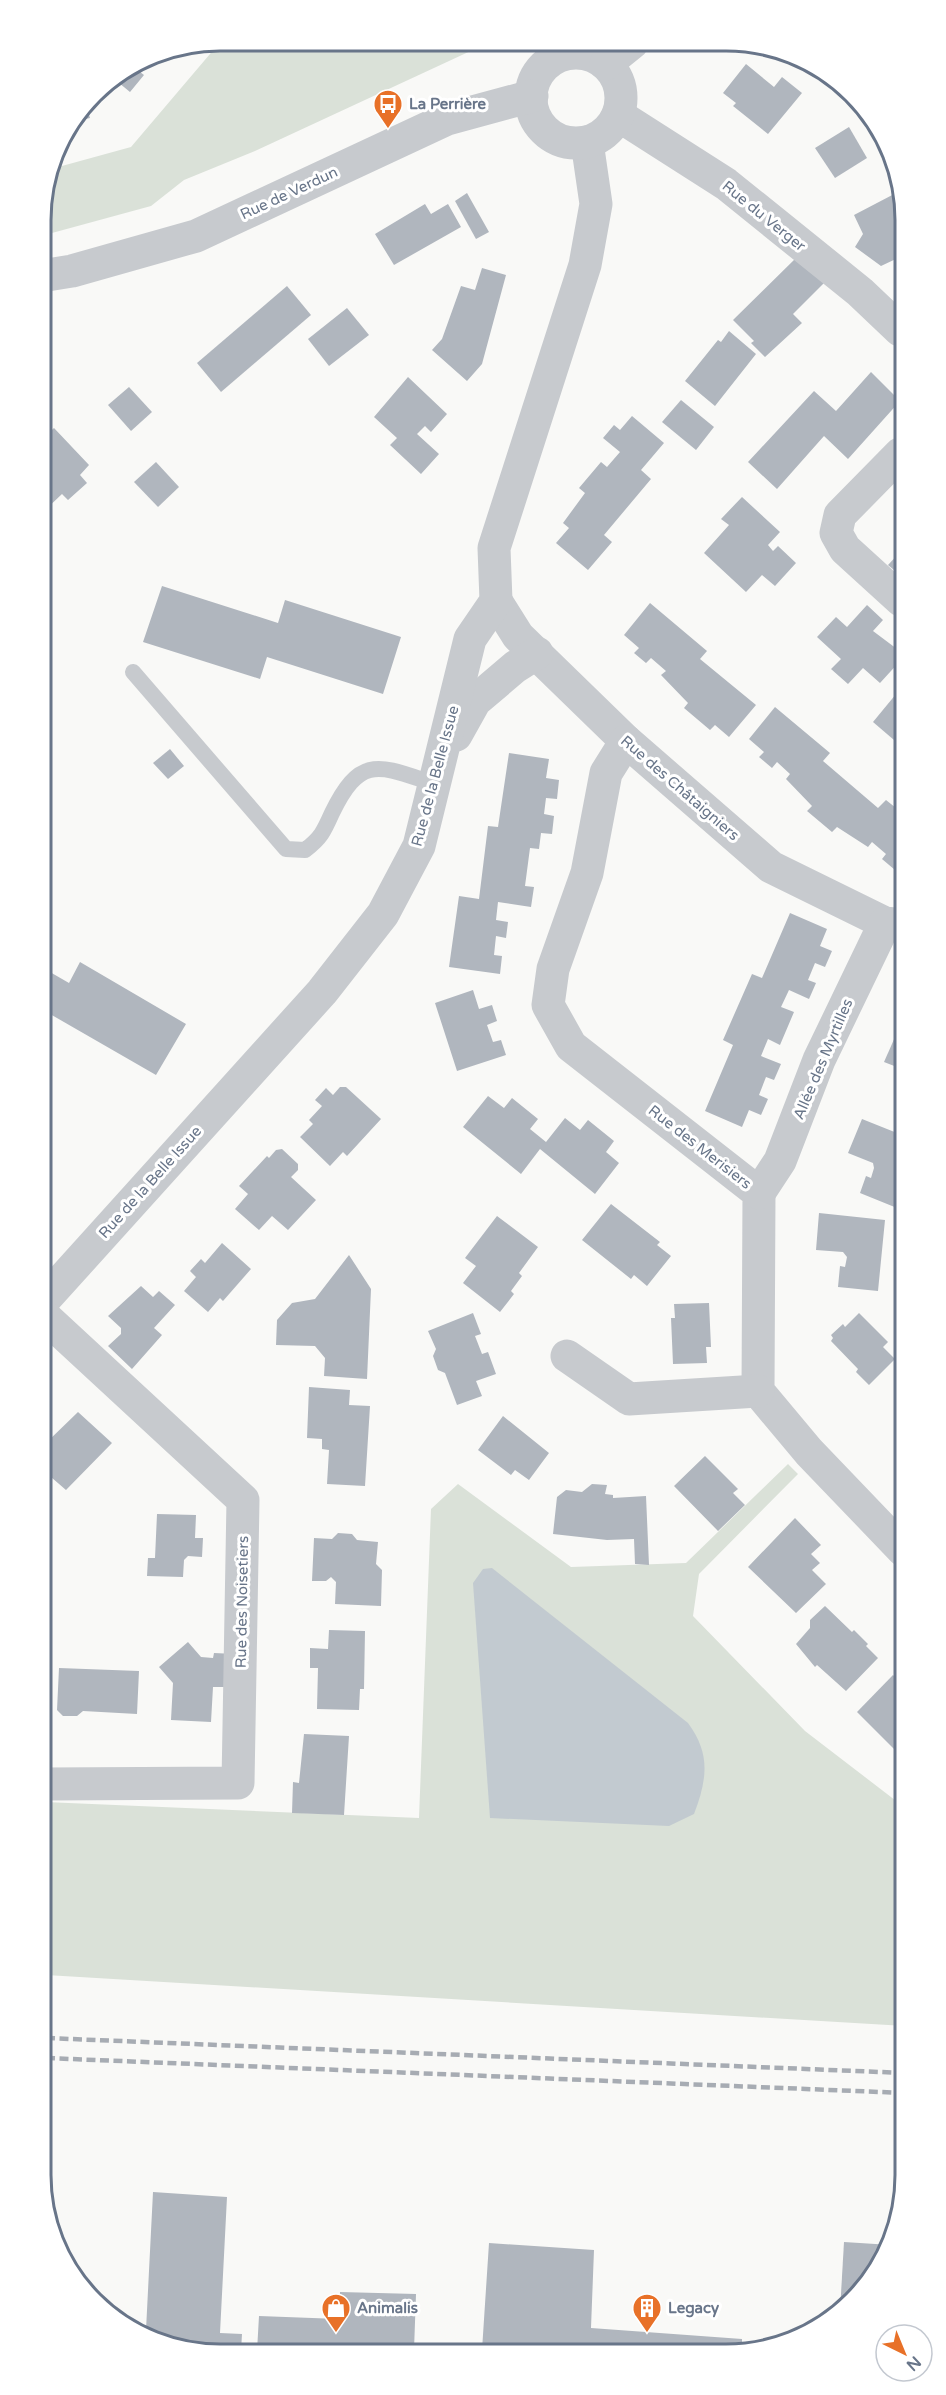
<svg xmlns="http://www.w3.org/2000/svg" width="946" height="2395" font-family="'Varela Round',sans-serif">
<rect width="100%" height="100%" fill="#f9f9f7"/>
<g fill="#dae1d8">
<polygon points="221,41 490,42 255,151 184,180 151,206 41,236 41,208 51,169 131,147"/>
<polygon points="788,1464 798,1474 699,1574 693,1616 805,1731 904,1807 905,2026 46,1975 45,1802 419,1818 431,1509 458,1484 571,1567 686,1563"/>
</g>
<path fill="#c2cad0" d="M492 1568 688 1723C711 1754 707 1780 694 1814L669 1826 490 1818 473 1583 483 1569Z"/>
<g fill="#b0b6be">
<polygon points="145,58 136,69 144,75 130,92 113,78"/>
<polygon points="746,64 774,87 782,77 802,93 768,134 733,106 736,103 723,93"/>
<polygon points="86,105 90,118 73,122"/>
<polygon points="849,127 867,158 835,178 815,148"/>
<polygon points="898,192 900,257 881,266 855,247 863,234 854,215"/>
<polygon points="467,193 489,232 476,239 455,201"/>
<polygon points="425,204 431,214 448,204 461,227 394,265 375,234"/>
<polygon points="797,257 824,283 793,314 802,323 765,357 751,343 754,341 733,320"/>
<polygon points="482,268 506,275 482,364 467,381 432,350 442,339 461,286 475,290"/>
<polygon points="287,286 311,315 221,392 197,363"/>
<polygon points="347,308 369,335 329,366 308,339"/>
<polygon points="729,331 756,354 715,406 685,381 718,340 721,342"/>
<polygon points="871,372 900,401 848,459 824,436 777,489 748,462 814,391 836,411"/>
<polygon points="408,377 447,414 431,432 425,426 417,434 439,454 421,474 390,445 397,438 374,417"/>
<polygon points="129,387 152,412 131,431 108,405"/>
<polygon points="681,400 714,427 696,450 662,422"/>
<polygon points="632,416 664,443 641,470 651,479 604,535 612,542 588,570 556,543 569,528 563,523 585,493 579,488 601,462 607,467 620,452 603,438 614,425 620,430"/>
<polygon points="54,428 89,465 80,475 87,483 68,500 62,494 42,513 42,439"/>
<polygon points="156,462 179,487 158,507 134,482"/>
<polygon points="742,497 780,532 768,545 773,551 778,546 796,563 775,586 762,575 746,592 704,553 729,525 721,519"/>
<polygon points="901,551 901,576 888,565"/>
<polygon points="162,586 278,623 285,600 401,637 383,694 267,657 260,679 143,642"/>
<polygon points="650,603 707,651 700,659 756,705 729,737 715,725 710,730 684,708 688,703 661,675 666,671 651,658 646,663 634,653 639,648 624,635"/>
<polygon points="867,605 883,620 873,631 901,652 901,660 880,683 863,668 848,684 831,669 841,659 817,637 836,617 847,627"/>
<polygon points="901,688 901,746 873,722"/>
<polygon points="775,707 830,753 823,761 878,808 886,800 901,812 901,866 895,870 882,859 886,854 872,842 868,847 837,827 832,832 807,811 812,806 786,779 790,774 777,762 772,768 759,757 764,752 749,739"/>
<polygon points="170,749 184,766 168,779 153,763"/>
<polygon points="509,753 549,759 546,778 559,780 557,799 546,798 544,814 554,816 552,834 541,833 539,849 530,848 525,886 534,887 531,907 498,902 496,920 508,922 506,938 496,936 494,955 502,956 500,974 449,967 459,896 479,899 488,826 498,827"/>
<polygon points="790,913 827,929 820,946 832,951 825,967 815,963 808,980 816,983 809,999 789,990 781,1007 794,1012 780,1045 768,1039 761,1056 781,1064 774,1080 766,1077 759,1095 768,1099 761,1115 749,1110 742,1127 705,1111 733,1045 723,1040 752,974 762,978"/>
<polygon points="80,962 186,1024 156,1075 50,1014 43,1026 43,968 69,983"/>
<polygon points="473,990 479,1009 492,1005 497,1021 487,1025 493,1042 501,1040 506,1055 457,1071 435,1003"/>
<polygon points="899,1028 902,1029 902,1069 884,1062"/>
<polygon points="340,1087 346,1087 381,1119 347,1156 343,1152 330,1166 300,1137 313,1124 309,1120 322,1106 315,1100 326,1088 333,1095"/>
<polygon points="488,1096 504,1108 512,1098 538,1119 530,1129 546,1142 565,1118 580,1130 588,1120 614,1141 606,1152 619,1163 595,1194 540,1149 521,1174 463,1127"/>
<polygon points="862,1119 902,1135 902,1194 897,1208 860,1193 866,1176 871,1178 874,1168 873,1163 848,1153"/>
<polygon points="282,1149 298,1164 298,1170 291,1177 316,1200 288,1230 272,1216 259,1230 235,1209 248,1194 239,1186 267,1156 269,1158 276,1150"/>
<polygon points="611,1204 660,1242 657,1245 671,1256 647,1286 634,1275 631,1279 582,1240"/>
<polygon points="819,1213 885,1220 878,1291 838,1287 840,1266 845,1267 847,1257 843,1252 816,1250"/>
<polygon points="497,1216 538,1247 519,1273 522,1276 511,1291 514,1294 500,1312 463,1283 476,1266 465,1258"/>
<polygon points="222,1243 251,1269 223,1301 220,1298 208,1312 184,1291 196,1277 190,1271 201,1259 205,1263"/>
<polygon points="349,1255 371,1289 367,1379 324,1376 325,1358 315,1346 276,1345 277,1320 292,1303 315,1299"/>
<polygon points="141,1286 153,1297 159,1291 175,1305 154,1328 162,1335 132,1369 108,1346 121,1334 121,1328 108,1316"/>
<polygon points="709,1303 711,1347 706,1347 707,1363 673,1364 671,1318 675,1318 674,1304"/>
<polygon points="473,1313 481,1334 475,1336 482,1354 488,1352 496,1374 476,1381 482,1396 457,1405 445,1373 438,1370 433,1356 436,1349 428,1331"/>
<polygon points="859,1313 888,1342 883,1347 895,1359 869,1385 856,1372 858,1369 831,1341 833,1338 831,1335 843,1324 845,1327"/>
<polygon points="309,1387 350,1390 349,1405 370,1406 365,1486 327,1484 329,1450 322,1449 322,1439 307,1438"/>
<polygon points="78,1412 112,1443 66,1490 44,1471 44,1459 52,1450 45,1444"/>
<polygon points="503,1416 549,1453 529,1480 515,1470 511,1475 478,1450"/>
<polygon points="903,1443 903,1465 901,1465 900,1444"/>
<polygon points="705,1456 738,1489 733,1493 745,1505 718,1531 674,1486"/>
<polygon points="592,1484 607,1485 605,1494 613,1495 613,1498 646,1496 649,1565 635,1564 634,1539 607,1540 553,1534 557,1497 566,1490 582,1492"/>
<polygon points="157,1514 196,1515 195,1538 203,1538 202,1557 188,1556 184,1560 183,1577 147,1576 148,1558 155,1558"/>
<polygon points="795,1518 821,1545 811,1554 820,1563 812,1570 826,1584 796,1613 748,1567"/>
<polygon points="338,1533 352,1534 357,1540 378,1542 376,1564 382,1570 381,1606 335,1604 336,1582 331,1577 326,1581 312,1581 314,1538 332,1539"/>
<polygon points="825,1606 852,1632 854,1630 868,1644 866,1646 878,1658 846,1691 817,1665 815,1667 796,1644 810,1628 810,1620"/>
<polygon points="329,1630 365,1631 364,1689 360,1689 359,1710 317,1709 318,1668 310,1668 310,1648 328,1649"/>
<polygon points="188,1642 201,1657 213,1658 214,1653 235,1654 233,1687 213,1687 211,1722 171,1720 173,1683 159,1667"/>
<polygon points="59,1668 139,1671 137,1714 83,1711 77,1716 63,1716 57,1710"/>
<polygon points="893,1675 904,1686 902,1757 857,1712"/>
<polygon points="304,1734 349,1736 344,1815 292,1813 293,1782 299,1783"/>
<polygon points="153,2192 227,2197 220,2333 242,2334 241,2351 185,2351 141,2330 146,2330"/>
<polygon points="844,2242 891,2245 868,2285 840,2311"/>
<polygon points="489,2243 594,2250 591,2328 742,2339 742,2349 482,2350"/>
<polygon points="340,2292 416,2294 414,2350 257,2351 259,2316 339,2319"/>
</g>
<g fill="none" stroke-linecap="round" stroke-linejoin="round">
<path stroke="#c7cace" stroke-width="16" d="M133 672 286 849 305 850C321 838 324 831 332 813 361 753 380 766 435 784"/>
<g stroke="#c7cace" stroke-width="33">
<polyline points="618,115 726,184 860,292 900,330"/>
<polyline points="900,454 840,515 836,533 845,549 901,600"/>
<polyline points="496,601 518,636 626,741 771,867 885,923 902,925"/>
<polyline points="456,735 475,701 515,667 537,653"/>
<polyline points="626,741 606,773 587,873 553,969 548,1005 571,1046 759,1193 758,1391 809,1452 903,1550"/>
<polyline points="759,1193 780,1161 819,1060 885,923"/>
<polyline points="44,1300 322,992 383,914 419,846 470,639 496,601 494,548 585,265 596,204 587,142"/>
<polyline points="44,1316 243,1500 238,1783 45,1784"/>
<polyline points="567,1356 629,1399 758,1391"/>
</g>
<g stroke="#c7cace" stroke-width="33">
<circle cx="576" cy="98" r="45"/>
<polyline points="606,64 632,43"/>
<polyline points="41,276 72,271 196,236 447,119 532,96"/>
</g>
<g stroke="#a7acb3" stroke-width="4.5" stroke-dasharray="9 4.5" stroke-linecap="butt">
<polyline points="46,2038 905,2073"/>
<polyline points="46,2058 905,2093"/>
</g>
</g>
<defs>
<g id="bus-pin" transform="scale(1.5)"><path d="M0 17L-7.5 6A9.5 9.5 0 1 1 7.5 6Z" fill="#e87128" stroke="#fff"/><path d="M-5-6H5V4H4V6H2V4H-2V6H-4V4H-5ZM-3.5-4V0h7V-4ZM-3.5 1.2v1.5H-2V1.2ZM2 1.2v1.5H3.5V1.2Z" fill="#fff"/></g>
<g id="shop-pin" transform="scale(1.5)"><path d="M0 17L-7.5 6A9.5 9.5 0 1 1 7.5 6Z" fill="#e87128" stroke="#fff"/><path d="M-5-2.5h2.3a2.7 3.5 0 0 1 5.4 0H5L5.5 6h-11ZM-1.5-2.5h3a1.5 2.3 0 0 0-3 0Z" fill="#fff"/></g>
<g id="building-pin" transform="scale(1.5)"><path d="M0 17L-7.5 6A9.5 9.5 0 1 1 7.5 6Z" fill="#e87128" stroke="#fff"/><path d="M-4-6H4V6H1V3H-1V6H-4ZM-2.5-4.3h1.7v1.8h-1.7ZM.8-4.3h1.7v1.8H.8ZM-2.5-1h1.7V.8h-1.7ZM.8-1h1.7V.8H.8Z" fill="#fff"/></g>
</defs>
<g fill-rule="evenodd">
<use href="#bus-pin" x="388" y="104"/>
<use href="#shop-pin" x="336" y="2308"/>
<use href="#building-pin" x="647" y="2308"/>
</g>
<g text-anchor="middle" stroke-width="6" stroke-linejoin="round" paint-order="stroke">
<g font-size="15" font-weight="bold" fill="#687589" stroke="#fff" text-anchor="start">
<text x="409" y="109">La Perrière</text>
<text x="357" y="2313">Animalis</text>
<text x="668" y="2313">Legacy</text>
</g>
<g font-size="15" fill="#687589" stroke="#fff">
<text transform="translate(289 193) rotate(-25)" y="5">Rue de Verdun</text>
<text transform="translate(764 216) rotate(39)" y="5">Rue du Verger</text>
<text transform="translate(435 776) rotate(-75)" y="5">Rue de la Belle Issue</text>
<text transform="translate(680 788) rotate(41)" y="5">Rue des Châtaigniers</text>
<text transform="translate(823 1059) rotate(-67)" y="5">Allée des Myrtilles</text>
<text transform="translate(700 1147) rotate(38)" y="5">Rue des Merisiers</text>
<text transform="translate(150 1182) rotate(-48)" y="5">Rue de la Belle Issue</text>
<text transform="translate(242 1602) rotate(-89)" y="5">Rue des Noisetiers</text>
</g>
</g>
<path d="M0 0H946V2395H0ZM220 51H726A169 169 0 0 1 895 220V2175A169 169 0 0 1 726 2344H220A169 169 0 0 1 51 2175V220A169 169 0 0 1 220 51Z" fill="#fff" fill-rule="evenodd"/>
<path fill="none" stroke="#687589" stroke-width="3" d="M220 51H726A169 169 0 0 1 895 220V2175A169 169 0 0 1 726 2344H220A169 169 0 0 1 51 2175V220A169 169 0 0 1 220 51Z"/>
<g transform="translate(904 2353) rotate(137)"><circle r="28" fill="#ffffff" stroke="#c3c8d0" stroke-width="1.5"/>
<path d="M0-4.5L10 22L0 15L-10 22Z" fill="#e87128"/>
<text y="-9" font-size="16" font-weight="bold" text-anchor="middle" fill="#687589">N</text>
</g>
</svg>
